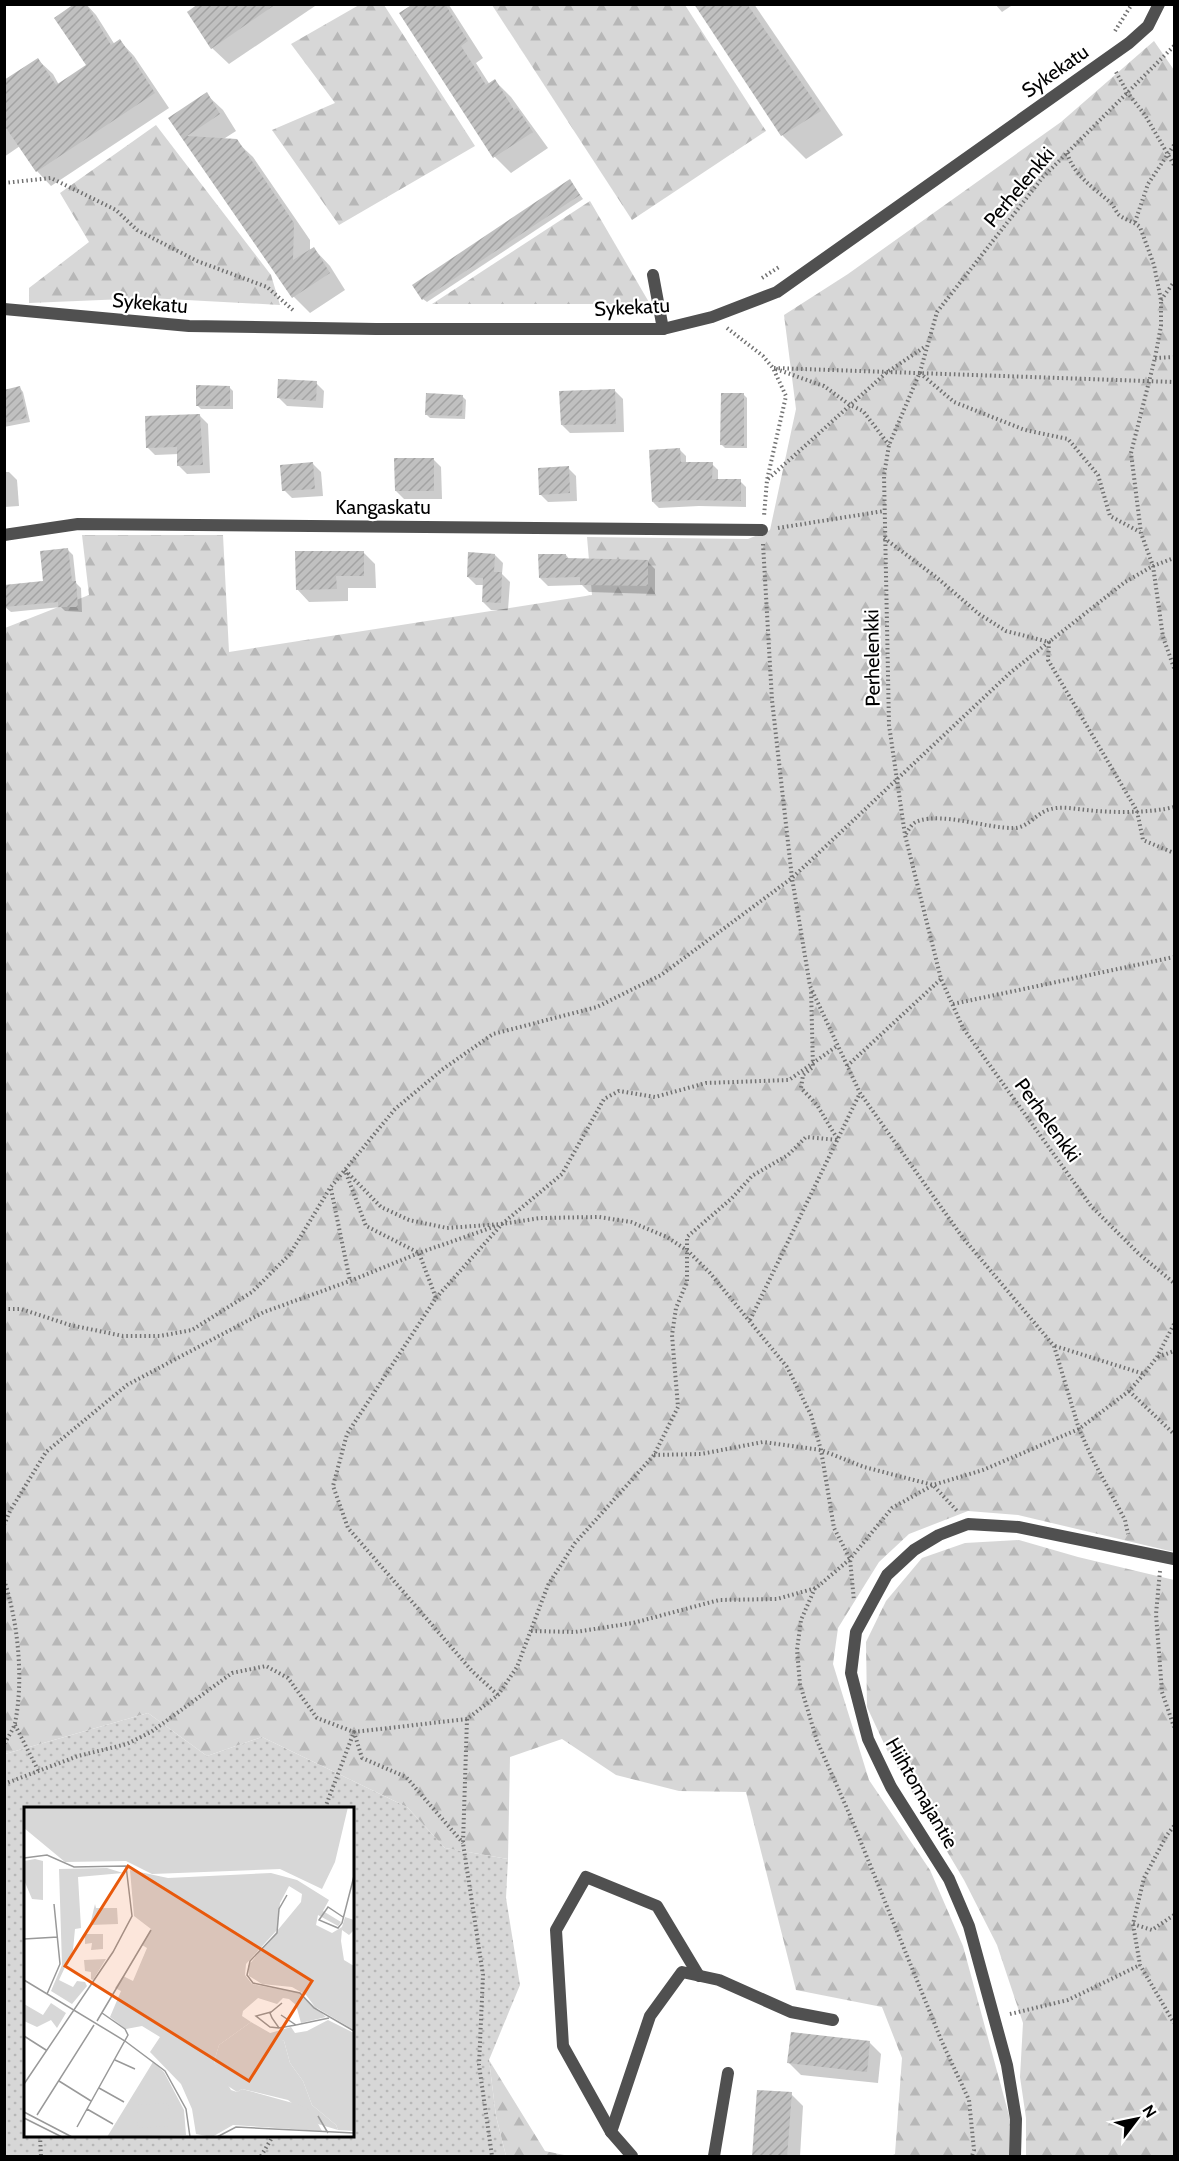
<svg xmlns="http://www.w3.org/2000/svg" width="1179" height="2161" font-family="Cabin,sans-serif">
<defs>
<pattern id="grass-dots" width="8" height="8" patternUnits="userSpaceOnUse" patternTransform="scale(1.5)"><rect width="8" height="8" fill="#d7d7d7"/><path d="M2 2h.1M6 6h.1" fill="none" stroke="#b7b7b7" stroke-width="1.8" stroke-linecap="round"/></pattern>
<pattern id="forest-firs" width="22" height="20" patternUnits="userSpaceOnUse" patternTransform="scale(1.5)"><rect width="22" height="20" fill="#d7d7d7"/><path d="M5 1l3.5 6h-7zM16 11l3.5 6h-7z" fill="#b7b7b7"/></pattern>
<pattern id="building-hatch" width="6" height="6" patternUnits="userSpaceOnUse" patternTransform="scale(1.5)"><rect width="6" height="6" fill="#c0c0c0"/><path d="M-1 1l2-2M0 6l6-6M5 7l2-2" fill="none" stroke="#a3a3a3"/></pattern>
</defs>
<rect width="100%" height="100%" fill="#fff"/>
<path fill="url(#grass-dots)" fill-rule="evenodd" d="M148 1713 207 1756 262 1737 407 1807 445 1848 508 1859 506 1898 520 1985 489 2060 496 2116 506 2156H5V1754ZM26 1808H352V2136H26Z"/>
<g fill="url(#forest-firs)">
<polygon points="359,5 384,5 475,146 339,225 272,130 335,103 291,44"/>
<polygon points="492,5 685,5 766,131 632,220"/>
<polygon points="1154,41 1174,70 1174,1552 1018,1515 968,1511 909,1534 879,1562 838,1628 833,1664 869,1780 930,1870 963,1946 1010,2119 1009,2156 891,2156 895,2154 902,2058 882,2007 796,1990 746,1792 679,1791 616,1775 562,1739 510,1757 508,1859 445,1848 407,1807 262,1737 207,1756 148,1713 5,1754 5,628 89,595 82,535 223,535 229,652 592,595 587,537 748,539 770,530 796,409 784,315 848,274 1061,122"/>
<polygon points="156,125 271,275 280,305 149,298 29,303 29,288 89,242 60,193"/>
<polygon points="590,201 650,304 432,304"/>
<polygon points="1019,1540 1078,1557 1174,1580 1174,2156 1026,2156 1026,2118 1020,2077 1023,2023 997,1945 964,1880 887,1750 867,1707 866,1642 886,1601 922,1558 965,1543"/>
<polygon points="489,2060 545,2151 569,2156 506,2156 496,2116"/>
</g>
<g fill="#0003">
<polygon points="86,4 96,15 115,45 120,41 134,56 169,108 51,186 37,171 20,146 4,157 4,82 38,60 53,74 59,85 88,66"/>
<polygon points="201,4 318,4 229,64 212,48"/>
<polygon points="415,4 448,4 451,8 483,58 476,63 490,85 495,81 511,97 548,148 511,173 495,157"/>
<polygon points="696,4 754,4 843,135 806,159 783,136"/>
<polygon points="995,4 1014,4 1002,12"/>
<polygon points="206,94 223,110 236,131 222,140 236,141 253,157 310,240 310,252 314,249 330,266 345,290 310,313 294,297 170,118"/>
<polygon points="573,185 583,199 427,302 423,299"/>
<polygon points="316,383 324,391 323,408 287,406 279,398"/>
<polygon points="229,387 233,391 233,409 201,409 197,405"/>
<polygon points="20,388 23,392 30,422 4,427 4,391"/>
<polygon points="615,391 623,399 624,432 570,433 562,425"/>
<polygon points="743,394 747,398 747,448 725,448 722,445"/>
<polygon points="462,396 466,400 465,419 430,418 426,414"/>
<polygon points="200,416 208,424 210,473 187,474 179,466 179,454 155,455 147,447"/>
<polygon points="680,450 686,456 686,463 712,464 718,470 718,480 740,481 746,487 746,507 699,506 659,508 653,502"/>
<polygon points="433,459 441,467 442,499 404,499 396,491"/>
<polygon points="313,464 321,472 323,496 292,498 284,490"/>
<polygon points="568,468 576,476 577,501 548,502 540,494"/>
<polygon points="4,472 9,472 17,480 19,506 4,507"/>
<polygon points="68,550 73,555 76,583 81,588 82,612 65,611 61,607 11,612 5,607 45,582"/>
<polygon points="363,552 375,564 376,588 348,588 348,601 309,602 297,589"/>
<polygon points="495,555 503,563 502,574 510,582 508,610 491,610 483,602 484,585 476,585 468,577"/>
<polygon points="566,555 570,560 647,561 655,569 655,594 589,592 582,585 548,586 540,578"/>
<polygon points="869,2042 881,2054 878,2083 801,2075 789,2063"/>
<polygon points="791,2094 803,2106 800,2156 754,2156"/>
</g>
<g fill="url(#building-hatch)">
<polygon points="74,4 86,4 111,45 120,39 155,93 36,172 4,125 4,80 38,58 56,85 86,65 54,18"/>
<polygon points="198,4 276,4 211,49 187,12"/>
<polygon points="413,4 445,4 468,41 461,46 486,85 495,79 514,110 517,108 533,132 493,158 399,13"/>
<polygon points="694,4 747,4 821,111 781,136"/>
<polygon points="207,92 220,114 187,136 237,139 294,223 293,260 314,247 330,273 292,298 168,118"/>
<polygon points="570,179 580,195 422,300 412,285"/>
<polygon points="278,379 317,381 316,401 277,398"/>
<polygon points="196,385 230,386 230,406 196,406"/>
<polygon points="20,386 27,418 4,423 4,390"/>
<polygon points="615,389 616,424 561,425 559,391"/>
<polygon points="426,393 463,395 462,416 425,415"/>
<polygon points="721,393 744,393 744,446 720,445"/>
<polygon points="200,414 203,465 177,466 177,447 146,448 145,416"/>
<polygon points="680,448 681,462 713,462 712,479 741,479 741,501 692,500 652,502 649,450"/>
<polygon points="394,458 434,458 434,491 395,491"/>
<polygon points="313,462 315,489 282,491 280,465"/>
<polygon points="569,466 570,493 539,495 538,468"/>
<polygon points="68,548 72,581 76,581 78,607 58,607 58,602 4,607 4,585 43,581 40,551"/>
<polygon points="295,551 364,551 364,576 336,576 337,589 296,590"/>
<polygon points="468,552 495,554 494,572 502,572 501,603 482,602 483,578 467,577"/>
<polygon points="538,554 566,554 566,558 648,560 648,586 580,585 580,577 539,578"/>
<polygon points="791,2032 870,2041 867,2072 787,2063"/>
<polygon points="757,2090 792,2092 787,2157 752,2157"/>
</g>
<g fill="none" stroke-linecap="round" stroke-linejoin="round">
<g stroke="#727272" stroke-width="4" stroke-dasharray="1.5 3" stroke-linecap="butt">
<polyline points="1115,31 1132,4"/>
<polyline points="1174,46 1043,177 937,312 920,372 889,445 884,475 889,725 905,835 941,979 963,1028 1091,1206 1139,1254 1174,1283"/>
<polyline points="1116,72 1127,92 1145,115 1174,165"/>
<path d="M1067 153C1075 177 1093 187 1111 203 1114 206 1116 212 1119 215 1125 220 1133 221 1140 227L1154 265 1161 300V326L1155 358 1131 453 1141 533 1153 566 1163 637 1174 668"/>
<polyline points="4,183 51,178 116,210 137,230 197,261 267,287 294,311"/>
<polyline points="1135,222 1148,184 1174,145"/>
<polyline points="762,278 779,267"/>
<polyline points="1161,300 1174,282"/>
<polyline points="727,328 763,356 773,368 786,396 767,480 764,516"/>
<polyline points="1155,358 1174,357"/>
<polyline points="774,368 1174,382"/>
<polyline points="776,369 824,386 850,405 863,411 889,445"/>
<polyline points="920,373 954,402 1025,430 1068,439 1098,475 1110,516 1140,532"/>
<polyline points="768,479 886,373 926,346"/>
<polyline points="778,528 884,511"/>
<polyline points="884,538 936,577 979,614 1006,631 1049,642 1048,660 1137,811 1143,840 1174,853"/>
<polyline points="763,544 772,700 792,878 810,986 860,1093 963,1238 1054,1346 1079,1429 1092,1458 1125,1520 1128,1534"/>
<path d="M906 834C909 829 912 823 918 821 944 812 988 829 1015 828 1029 827 1037 812 1051 809 1063 806 1075 809 1087 810 1112 813 1151 813 1174 807"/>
<polyline points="953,1004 1174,957"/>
<polyline points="847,1066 941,979"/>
<polyline points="345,1170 381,1207 409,1220 447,1228 502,1224 540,1218 599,1217 631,1222 667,1237 688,1251 710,1273 787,1367 811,1415 821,1450 834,1528 850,1559 854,1601"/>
<polyline points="346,1173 366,1226 419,1253 436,1298 347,1434 333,1486 348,1528 472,1671 498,1695"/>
<polyline points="331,1189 350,1281"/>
<polyline points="436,1298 502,1224 562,1174 604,1099 619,1091 655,1097 706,1083 789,1080 837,1046"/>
<polyline points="4,1309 21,1309 70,1325 123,1336 160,1336 192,1330 252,1292 290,1254 330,1188 395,1109 443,1069 493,1034 597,1007 661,975 792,878 1011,672 1125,582 1153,566 1174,558"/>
<polyline points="750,1320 860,1093"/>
<polyline points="1055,1346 1144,1374"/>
<polyline points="1158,1357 1174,1351"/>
<polyline points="1129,1391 1174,1434"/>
<polyline points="654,1455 701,1454 763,1442 821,1450 864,1467 933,1485 958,1512"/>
<polyline points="4,1525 10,1511 46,1452 127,1385 264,1312 350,1281 419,1253 496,1226"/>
<polyline points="1160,1571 1156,1614 1162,1692 1174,1727"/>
<path d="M4 1580C18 1621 24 1680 15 1723 13 1730 8 1737 4 1744"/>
<polyline points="815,1588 801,1620 797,1650 800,1684 817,1741 849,1813 942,2042 969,2100 974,2150 972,2156"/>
<polyline points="531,1631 575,1632 633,1623 719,1600 777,1599 816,1588 850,1559 892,1508 933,1485 983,1470 1079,1429 1129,1391 1144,1374 1157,1357 1174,1324"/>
<polyline points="467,1719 463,1843 483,1975 479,2065 492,2156"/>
<polyline points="15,1725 39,1772"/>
<polyline points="4,1784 78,1756 127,1744 151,1732 232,1673 266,1666 288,1678 317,1718 354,1732 362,1758 406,1777 463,1843"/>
<polyline points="325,1808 354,1732 467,1719 498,1695 517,1667 548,1585 575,1543 654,1455 678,1407 672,1335 676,1308 687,1282 687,1237 732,1198 752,1176 788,1155 806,1137 838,1140 817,1105 801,1088 803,1075 813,1067 811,989"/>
<polyline points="1174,1826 1167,1835 1144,1878 1133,1924 1140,1965 1174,2023"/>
<polyline points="1133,1924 1152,1930 1174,1915"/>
<polyline points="1010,2014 1068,2000 1140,1965"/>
<polyline points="40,2136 41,2156"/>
<polyline points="261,2156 273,2136"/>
</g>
<g stroke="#505050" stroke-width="12">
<polyline points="653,275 663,329"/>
<polyline points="611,2132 563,2046 556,1930 586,1877 657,1906 699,1976"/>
<polyline points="632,2156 611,2132 650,2016 682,1972 719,1980 791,2012 833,2020"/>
<polyline points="714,2156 728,2073"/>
</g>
<g stroke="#505050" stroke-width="12">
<polyline points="4,309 189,326 376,329 663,329 712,317 777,292 1129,43 1148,26 1159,4"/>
<polyline points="4,535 78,524 762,530"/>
<polyline points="1015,2156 1016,2119 1007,2065 969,1926 949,1879 891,1787 868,1739 851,1673 856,1632 887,1575 914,1550 939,1535 968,1524 1018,1527 1174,1559"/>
</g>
</g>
<g text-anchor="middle" stroke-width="4.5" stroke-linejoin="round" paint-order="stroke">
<g font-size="20" fill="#000" stroke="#fff">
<text transform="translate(1055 71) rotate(-35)" y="7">Sykekatu</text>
<text transform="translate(1019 187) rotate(-50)" y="7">Perhelenkki</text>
<text transform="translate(150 303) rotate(5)" y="7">Sykekatu</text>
<text transform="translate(632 307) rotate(-3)" y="7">Sykekatu</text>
<text x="383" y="514">Kangaskatu</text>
<text transform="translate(872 658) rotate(-91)" y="7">Perhelenkki</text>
<text transform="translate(1048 1120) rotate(54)" y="7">Perhelenkki</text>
<text transform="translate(922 1793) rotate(60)" y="7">Hiihtomajantie</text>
</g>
</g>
<g transform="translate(24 1807)">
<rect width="330" height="330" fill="#fff"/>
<path d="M11 52 19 54V93L8 92 0 73V54ZM227 215 260 234 266 256 279 274 288 298 312 318 314 323 294 317 264 293 218 282 213 285 201 277 190 255 195 238Z" fill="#d7d7d7"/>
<path d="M0 0H324L311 55 298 82 256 62 128 67 102 54 41 55 0 21ZM35 62 83 61 99 66 54 70 57 121 51 122 49 143 35 173 49 180 53 174 61 175 63 179 48 197 27 184 38 158ZM106 63 144 71 247 66 273 73 305 93 299 104 317 115 314 119 294 108 292 118 308 126 318 120 321 110 330 113V123L325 128 318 123 317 134 320 153 330 159V223L291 200 282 188 268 180 238 177 225 169 224 159 277 95 278 87 265 79 256 96 253 123 222 157 221 168 228 177 276 186 302 210 277 216 272 198 265 192 259 191 253 197 234 191 219 204 218 209 227 215 195 238 190 255 207 283 213 285 218 282 276 298 287 304 298 324 209 318 188 330 172 327 168 302 157 277 126 245 136 230 118 219 102 222 86 210 97 184 91 181 99 169 109 174 123 141 118 138 127 122 110 109ZM71 97 72 101H93L94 117 66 118ZM61 127H79V142L67 143 68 136 61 137ZM82 152 69 173 67 172V165L61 164 60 153ZM27 196 42 206 33 221 27 213 13 220 0 214V197L19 208ZM304 213 330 226V324L314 323 312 318 288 298 279 274 266 256 260 234 243 227 267 220 271 226 283 224ZM129 255 140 265 160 303 162 328 83 330Z" fill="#d7d7d7"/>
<path d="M144 296 145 319 114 321 113 298Z" fill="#d7d7d7"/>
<path fill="none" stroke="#999" stroke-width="1.5" d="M0 51 23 48 50 60 102 59 108 109 89 145 0 277M263 88 255 102 253 126 226 154 223 168 229 176 276 186 290 201 330 224M319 110 304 100 295 113 314 121 318 116 330 69M0 132 34 130M0 173 101 234 141 264 162 302 166 330M23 187 36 157 30 97M258 196 246 206 248 211 255 221 272 218M247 205 232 209 246 220 255 221M257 208 272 218 305 211M73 214 127 123M0 229 22 243M91 253 111 262M35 274 67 294M75 281 100 295M63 302 89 317M0 305 48 330M13 308 70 218M294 309 304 326M0 311 38 330M53 320 104 228 101 222 78 206M193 330 212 320 330 326"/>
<path fill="#e8590c" fill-opacity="0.15" stroke="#e8590c" stroke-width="3" d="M104 59 288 174 225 274 41 159Z"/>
<rect width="330" height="330" fill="none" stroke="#000" stroke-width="3"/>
</g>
<rect width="1179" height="2161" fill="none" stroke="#000000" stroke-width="12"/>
<g transform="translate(1137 2119) rotate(58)" stroke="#ffffff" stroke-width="4.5" paint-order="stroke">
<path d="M0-4.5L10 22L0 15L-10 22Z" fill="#000000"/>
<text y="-9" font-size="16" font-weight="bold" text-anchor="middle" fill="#000000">N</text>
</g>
</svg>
